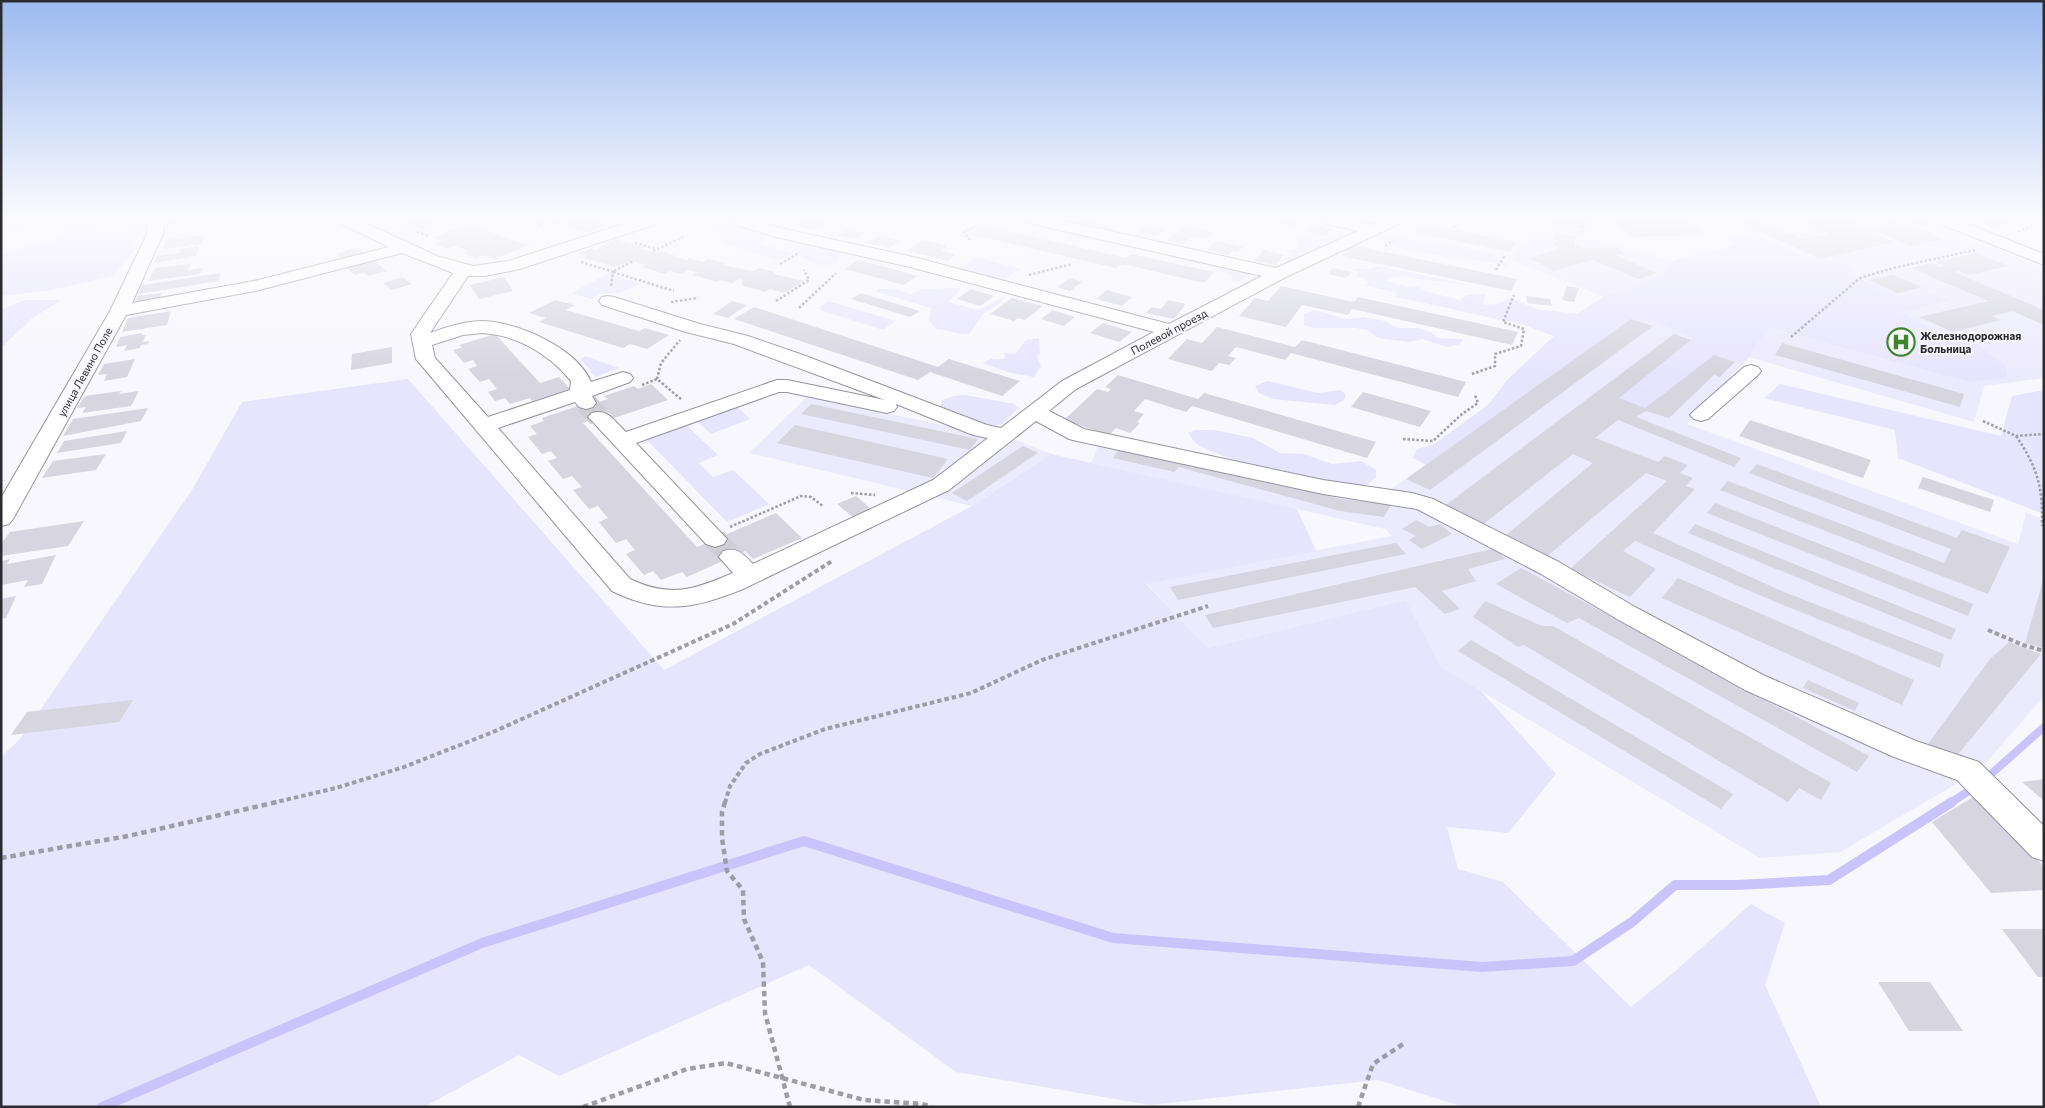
<svg xmlns="http://www.w3.org/2000/svg" width="2045" height="1108" font-family="Commissioner,sans-serif">
<rect width="100%" height="100%" fill="#f7f7fd"/>
<g fill="#eceafd">
<polygon points="364,219 427,219 446,226 408,240"/>
<polygon points="1501,219 1592,219 1584,235 1672,261 1662,275 1604,297 1509,259 1535,226"/>
<polygon points="1722,219 1847,219 1855,223 1875,219 1897,219 1938,234 1987,246 2044,268 2044,378 1984,386 1974,422 1749,357 1687,424 2018,544 2026,513 2044,519 2044,696 1980,770 1840,852 1760,858 1441,667 1406,600 1208,648 1146,583 1392,536 1385,529 1091,463 1102,436 1387,492 1631,319 1650,320 1749,357 1813,260"/>
<polygon points="807,397 1016,440 1051,454 972,506 749,453"/>
</g>
<g fill="#e7e4fe" fill-rule="evenodd">
<path d="M1 219H99L95 228 141 224 133 252 113 276 46 291 1 296ZM57 226 65 236 2 254 3 235Z"/>
<path d="M692 219H721L722 223 744 226C750 234 761 232 766 240L758 243 793 253 779 260 720 242 728 238 703 228 701 224Z"/>
<polygon points="1001,219 1022,219 1045,224 1045,219 1066,221 1074,226 1117,236 1125,231 1159,237 1164,244 1257,269 1239,282 1232,281 1233,276 1221,272 1217,267 1180,260 1162,254 1061,235 1037,226"/>
<polygon points="1897,219 1922,219 1955,232 1949,236"/>
<polygon points="1345,227 1359,228 1352,234 1325,248 1309,249 1296,261 1284,262 1291,254 1285,250 1298,248 1294,235 1327,239 1333,237"/>
<polygon points="1753,233 1813,260 1847,264 1855,277 1895,296 1939,295 1950,300 1900,313 1947,335 1967,336 2006,367 2007,377 1970,382 1769,327 1749,357 1742,365 1713,355 1645,408 1619,398 1693,337 1650,320 1631,319 1426,465 1413,458 1417,449 1433,445 1488,405 1508,379 1554,336 1524,325 1397,297 1395,292 1366,286 1369,281 1357,276 1359,272 1353,269 1370,269 1379,266 1470,285 1395,276 1386,281 1404,285 1403,287 1416,286 1428,292 1460,300 1467,295 1485,294 1483,305 1496,304 1511,298 1537,309 1577,314 1604,297 1662,275 1672,261 1733,245 1727,234"/>
<path d="M1384 234 1480 250 1490 253 1509 266 1456 257C1446 259 1384 245 1375 238L1376 235Z"/>
<path d="M805 243 836 251 840 255 836 263C832 264 827 265 824 265 813 265 797 256 793 247Z"/>
<polygon points="976,257 1020,269 1002,281 958,269"/>
<polygon points="608,274 640,283 620,293 600,294 591,299 571,293"/>
<path d="M957 288 959 290 949 302 978 310 1006 296 999 304 984 313 969 334C957 335 948 330 936 329L929 320 931 308 877 292 879 289H895L911 294 922 289Z"/>
<polygon points="25,300 61,300 31,319 1,348 1,310"/>
<polygon points="828,301 896,321 883,330 820,310 819,308"/>
<polygon points="1314,310 1347,319 1364,317 1385,321 1398,328 1419,328 1432,333 1437,338 1463,339 1460,344 1447,347 1423,339 1409,342 1378,338 1367,330 1356,328 1313,328 1304,325 1304,314"/>
<polygon points="1039,338 1040,352 1037,357 1041,366 1034,377 1008,372 983,363 991,359 1004,359 1005,355 1004,353 1015,354 1026,340"/>
<polygon points="585,356 619,368 595,377 581,359"/>
<polygon points="408,379 664,670 972,506 1051,454 1297,509 1316,551 1146,584 1208,648 1406,600 1441,667 1481,691 1556,774 1508,833 1447,827 1458,869 1503,882 1631,1007 1674,972 1751,904 1785,923 1765,985 1821,1107 1464,1107 1378,1080 1150,1105 956,1072 809,965 559,1076 519,1055 424,1107 1,1107 1,757 20,739 192,490 242,402"/>
<polygon points="1268,381 1318,393 1341,390 1346,395 1344,400 1335,405 1273,399 1259,393 1255,386"/>
<polygon points="1780,384 2001,436 2012,396 2044,390 2044,514 1898,458 1895,430 1764,398"/>
<polygon points="965,395 1014,404 1018,408 1002,424 988,426 940,410 942,400 954,396"/>
<polygon points="736,406 750,419 711,434 697,421"/>
<polygon points="686,425 718,455 699,463 713,477 733,470 769,504 727,522 646,439"/>
<path d="M1195 430H1214L1253 438 1280 453 1304 454 1332 464 1361 461 1376 470V477C1372 481 1367 486 1360 487 1335 490 1220 459 1198 445 1194 442 1191 437 1188 433Z"/>
</g>
<g fill="none" stroke-linecap="round" stroke-linejoin="round">
<g stroke="#cac4fc" stroke-width="8">
<polyline points="1990,775 2044,727"/>
<polyline points="1950,803 1969,791"/>
</g>
<polyline stroke="#cac4fc" stroke-width="10" points="102,1107 482,943 804,841 1113,938 1482,967 1573,961 1632,922 1675,885 1736,885 1829,880 1952,802"/>
</g>
<g fill="#d6d5e0">
<polygon points="165,219 196,219 197,220 167,226"/>
<polygon points="420,219 436,225 424,230 395,220"/>
<polygon points="569,219 612,219 603,223 607,225 588,233 563,225 573,221"/>
<polygon points="805,219 820,219 829,222 814,230 794,225"/>
<polygon points="1084,219 1107,219 1095,227 1079,223"/>
<polygon points="1270,219 1286,219 1300,222 1296,227 1269,221"/>
<polygon points="1532,219 1582,219 1586,220 1582,230"/>
<polygon points="1610,219 1640,219 1643,221 1686,219 1707,234 1634,237"/>
<polygon points="1732,219 1752,219 1788,235 1792,234 1804,239 1830,234 1796,219 1837,219 1894,242 1821,259"/>
<polygon points="2006,219 2005,221 2012,223 1994,228 1972,220"/>
<polygon points="1102,223 1118,225 1114,231 1098,229"/>
<polygon points="1420,223 1447,228 1516,242 1510,252 1413,232"/>
<polygon points="1311,224 1331,228 1326,236 1306,232"/>
<polygon points="1902,224 1932,233 1928,234 1941,239 1911,246 1872,230"/>
<polygon points="466,225 472,225 515,241 531,244 495,259 482,255 476,258 463,253 469,251 455,246 448,249 435,244 442,241 433,238"/>
<polygon points="983,225 1126,258 1131,254 1214,272 1204,283 1122,264 1116,268 969,234"/>
<polygon points="1146,225 1165,229 1157,236 1138,232"/>
<polygon points="1185,226 1213,232 1206,239 1194,236 1182,244 1166,240"/>
<polygon points="848,229 865,233 854,239 837,235"/>
<polygon points="1555,233 1576,237 1574,245 1583,248 1618,248 1625,254 1615,255 1657,273 1638,279 1593,260 1554,271 1529,258 1562,248 1552,244 1559,241 1553,240"/>
<polygon points="205,235 201,244 163,249 167,240"/>
<polygon points="878,236 900,241 889,248 866,243"/>
<polygon points="616,239 643,247 639,249 656,252 659,250 686,260 689,258 703,262 709,259 725,263 723,265 753,271 759,268 775,272 773,274 804,281 784,293 770,289 765,292 741,285 743,283 740,282 744,281 739,279 732,283 720,280 717,282 693,275 698,272 689,270 681,274 670,271 665,274 642,267 646,265 632,261 614,267 584,258 587,256 579,254 591,248 595,250"/>
<polygon points="923,240 948,246 941,251 956,254 948,261 907,251"/>
<polygon points="1217,241 1243,247 1237,252 1232,251 1228,255 1207,250"/>
<polygon points="1350,245 1517,279 1511,291 1341,256"/>
<polygon points="199,246 196,256 154,263 156,256 179,253 180,249"/>
<polygon points="358,247 367,255 345,261 336,254"/>
<polygon points="1264,250 1284,255 1275,265 1254,261"/>
<polygon points="1976,253 2009,266 1969,275 1959,271 1954,272 2044,310 2044,325 2012,311 1992,316 2001,320 1953,332 1919,317 1989,301 1910,268 1931,263 1939,267 1946,266 1936,262"/>
<polygon points="372,259 387,271 368,276 364,273 355,275 345,267"/>
<polygon points="858,260 890,268 917,276 904,285 844,269"/>
<polygon points="191,264 188,270 203,268 200,274 148,281 155,268"/>
<polygon points="1333,268 1352,272 1346,278 1328,274"/>
<polygon points="221,273 219,281 138,294 142,285"/>
<polygon points="1893,275 1922,287 1898,293 1869,280"/>
<polygon points="402,277 412,284 392,290 383,283"/>
<polygon points="504,277 513,291 479,299 470,285"/>
<polygon points="1070,278 1082,282 1070,291 1057,287"/>
<polygon points="1281,286 1354,302 1358,297 1518,332 1512,345 1352,309 1348,315 1302,305 1286,327 1239,316 1255,298 1268,301"/>
<polygon points="1567,286 1579,288 1574,302 1562,300"/>
<polygon points="971,289 994,296 980,306 957,299"/>
<polygon points="1107,290 1132,297 1122,306 1096,299"/>
<polygon points="162,293 159,300 133,306 137,296"/>
<polygon points="861,293 920,311 910,317 851,299"/>
<polygon points="1526,296 1550,299 1552,306 1527,303"/>
<polygon points="1012,298 1043,306 1025,320 1018,318 1014,321 990,314"/>
<polygon points="555,300 575,305 566,310 639,331 645,328 669,335 647,349 630,344 623,348 539,322 546,318 529,313"/>
<polygon points="1168,300 1186,304 1174,319 1146,313 1151,307 1161,309"/>
<polygon points="732,301 747,305 728,318 713,314"/>
<polygon points="754,307 938,367 949,359 1020,381 1002,396 930,372 918,380 734,319"/>
<polygon points="1053,310 1075,317 1064,326 1041,319"/>
<polygon points="171,311 167,325 122,332 128,318"/>
<polygon points="1631,319 1653,326 1430,490 1406,479"/>
<polygon points="1103,323 1132,332 1119,342 1090,333"/>
<polygon points="1217,327 1295,347 1302,340 1466,382 1458,397 1291,353 1285,360 1236,347 1228,356 1236,358 1229,365 1219,363 1212,371 1168,359 1187,339 1202,343"/>
<polygon points="142,333 142,335 146,335 143,342 149,341 148,344 141,345 140,348 124,351 127,345 116,347 120,337"/>
<polygon points="495,334 540,383 559,377 570,389 532,401 530,398 510,404 505,398 495,401 488,392 497,389 489,379 480,382 468,369 477,366 473,360 464,363 453,350 462,348 459,345"/>
<polygon points="1674,334 1691,340 1619,398 1645,408 1714,355 1735,362 1720,377 1714,375 1669,418 1646,411 1636,417 1741,458 1734,467 1618,420 1595,438 1658,462 1665,456 1688,465 1680,473 1693,478 1686,486 1695,489 1653,533 1784,592 1944,654 1940,668 1773,601 1635,541 1623,551 1656,569 1630,597 1570,569 1667,481 1646,473 1546,557 1505,536 1593,463 1573,454 1481,526 1443,507"/>
<polygon points="1782,343 1964,394 1960,407 1775,355"/>
<polygon points="392,347 392,363 351,370 352,354"/>
<polygon points="135,359 127,377 104,381 107,374 98,375 104,364"/>
<polygon points="1118,375 1198,399 1204,393 1376,442 1367,458 1192,406 1186,412 1145,399 1134,411 1144,414 1137,422 1140,423 1130,433 1116,428 1109,435 1064,420 1097,389 1108,392 1111,389 1105,387"/>
<polygon points="651,384 668,400 614,418 609,413 583,423 697,547 776,513 802,538 753,559 745,551 687,577 682,572 661,580 653,571 644,575 626,554 635,550 626,539 616,543 599,522 608,518 598,506 589,509 573,490 582,487 572,476 563,479 548,461 557,458 551,451 542,454 528,437 537,434 530,426 544,421 542,418 596,400 599,402 608,399 604,396 634,386 638,389"/>
<polygon points="121,391 119,394 139,391 131,406 82,413 86,407 77,408 85,396"/>
<polygon points="1363,392 1431,411 1420,427 1351,407"/>
<polygon points="811,404 978,439 970,450 801,414"/>
<polygon points="148,408 141,421 63,436 73,419"/>
<polygon points="1750,420 1871,460 1863,478 1739,436"/>
<polygon points="795,425 948,459 933,478 777,443"/>
<polygon points="127,431 121,443 57,453 64,441"/>
<polygon points="1023,446 1038,453 967,501 952,493"/>
<polygon points="1119,449 1194,463 1341,499 1391,505 1384,517 1340,511 1179,467 1174,472 1113,458"/>
<polygon points="106,454 96,470 42,478 53,461"/>
<polygon points="1757,464 1957,538 1962,530 2010,547 1988,594 1720,490 1728,481 1944,563 1951,549 1749,473"/>
<polygon points="1923,477 1994,500 1990,512 1918,488"/>
<polygon points="856,496 871,509 853,517 837,504"/>
<polygon points="1715,503 1973,604 1968,616 1707,513"/>
<polygon points="1416,520 1429,527 1440,524 1452,534 1422,549 1409,540 1416,536 1402,529"/>
<polygon points="84,521 68,546 1,556 1,544 10,532"/>
<polygon points="1695,524 1956,629 1951,640 1688,533"/>
<polygon points="1396,543 1406,554 1178,600 1170,587"/>
<polygon points="1496,548 1505,559 1468,569 1476,581 1442,591 1460,609 1445,614 1415,587 1213,628 1205,615"/>
<polygon points="56,555 42,584 24,587 28,580 1,585 1,561 10,559 7,564"/>
<polygon points="1521,568 1869,756 1857,772 1579,618 1567,623 1496,584"/>
<polygon points="2044,577 2044,648 2025,643"/>
<polygon points="1678,578 1914,680 1902,705 1662,598"/>
<polygon points="16,596 6,618 1,619 1,599"/>
<polygon points="1485,601 1542,626 1553,626 1831,783 1821,800 1799,788 1788,802 1524,645 1518,647 1473,617"/>
<polygon points="1471,640 1733,794 1721,809 1458,651"/>
<polygon points="2009,642 2041,654 1955,758 1928,744 1990,659"/>
<polygon points="1808,680 1859,703 1855,711 1803,688"/>
<polygon points="133,700 119,722 11,735 27,712"/>
<polygon points="2044,779 2044,801 2022,782"/>
<polygon points="1978,794 2044,867 2044,890 1991,893 1932,822"/>
<polygon points="2002,929 2044,929 2044,977 2038,977"/>
<polygon points="1878,982 1930,982 1963,1031 1909,1031"/>
</g>
<g fill="none" stroke-linecap="round" stroke-linejoin="round">
<g stroke="#ceced4" stroke-width="22" stroke-dasharray="22 11" stroke-linecap="butt">
<polyline points="586,403 599,417"/>
<polyline points="715,539 732,557"/>
</g>
<g stroke="#95949f" stroke-width="2">
<g id="minor">
<path d="M149 219H165L163 234 132 303 254 281 389 247 337 222 335 219H357L437 256 473 266 508 261 639 219H664L662 222 520 269 485 276H468L430 333C447 327 465 321 483 321 518 322 577 348 591 382L623 372 630 374 633 378 630 382 592 396 596 403 593 407 586 409 579 407 575 402 498 428 630 579C670 598 694 590 733 573L719 557 723 551C738 547 743 554 753 564L933 480 988 438 973 435 896 404 897 407 894 411 887 413 787 392H779L636 443 727 539 724 544 715 547 706 544 592 421 588 417 592 413C608 408 615 422 626 432L777 380H787L885 400 734 344 686 332 602 305 599 301 602 297 608 296 614 297 700 324 748 336 803 355 987 425 1001 428 1062 381 1154 332 910 267 776 237 728 222 726 219H752L780 228 913 257 1169 324 1262 276 1033 224 1027 222 1025 219H1056L1276 268 1358 231 1318 222 1316 219H1347L1372 225 1383 219H1405L1403 222 1284 278 1076 389 1049 411 1084 429 1323 480 1412 493 1433 499 1559 562 1635 607 1765 676 1916 741 1979 762 2044 826V861L2032 857 1957 780 1894 757 1745 690 1617 619 1541 574 1417 509 1323 494 1077 441 1069 439 1036 421 949 490 743 589C694 609 661 615 612 591L416 359 411 334 453 273 402 253 255 291 126 315 13 519 9 524 1 526V498L110 311 147 234ZM482 333C517 335 549 354 571 381L570 390 488 417 435 358 432 345 463 335Z"/>
<polygon points="1933,219 1956,219 2044,254 2044,265 1935,222"/>
<polygon points="1751,365 1758,367 1761,371 1758,375 1708,419 1701,421 1694,419 1690,415 1694,411 1744,367"/>
</g>
</g>
<g stroke="#9d9da3" stroke-width="2.5" stroke-dasharray="2.5 2" stroke-linecap="butt">
<polyline points="1842,219 1853,224"/>
<polyline points="1911,219 1925,225"/>
<polyline points="550,220 562,224"/>
<polyline points="1890,223 1908,219"/>
<polyline points="538,225 552,219"/>
<polyline points="1453,227 1458,225"/>
<polyline points="417,232 429,236"/>
<polyline points="2018,232 2036,224"/>
<polyline points="1581,233 1587,219"/>
<polyline points="970,240 964,232 991,219"/>
<polyline points="635,243 657,249"/>
<polyline points="1385,246 1393,241"/>
<polyline points="653,251 683,237"/>
<polyline points="581,262 613,272 611,286"/>
<polyline points="780,264 799,253"/>
<polyline points="1496,270 1505,255"/>
<polyline points="614,271 634,261"/>
<polyline points="613,272 674,291"/>
<polyline points="1029,275 1072,264"/>
<polyline points="776,301 809,280 804,270"/>
<polyline points="671,302 698,298"/>
<polyline points="799,308 836,273"/>
<polyline points="1791,337 1860,278 1893,268 1975,250"/>
<polyline points="1472,374 1495,366 1495,354 1521,346 1524,329 1503,322 1514,295"/>
<polyline points="657,379 661,363 680,340"/>
<polyline points="642,385 657,379 682,400"/>
<polyline points="1983,421 2016,436 2044,434"/>
<path d="M2016 436C2038 468 2043 488 2042 526"/>
<polyline points="1403,439 1433,441 1462,414 1478,403 1475,395"/>
<polyline points="851,493 875,495"/>
<polyline points="730,527 801,496 811,497 823,506"/>
</g>
<g stroke="#9d9da3" stroke-width="4" stroke-dasharray="4.5 3" stroke-linecap="butt">
<polyline points="1988,630 2023,645 2044,651"/>
<polyline points="272,803 336,788 404,767 493,732 733,624 832,561"/>
<polyline points="725,803 730,786 746,763 760,754 825,729 971,693 1042,660 1208,606"/>
</g>
<g stroke="#9d9da3" stroke-width="4.5" stroke-dasharray="5.5 4" stroke-linecap="butt">
<polyline points="725,802 722,812 722,838 727,871 743,890 744,919 763,962 765,1013 790,1107"/>
<polyline points="1,858 128,836 277,802"/>
<polyline points="583,1107 687,1069 726,1063 864,1100 922,1104 932,1107"/>
<polyline points="1358,1107 1373,1064 1403,1044"/>
</g>
<use href="#minor" fill="#fff" fill-rule="evenodd"/>
</g>
<linearGradient id="sky" x2="0" y2="1"><stop stop-color="#9cbaf0"/><stop offset="0.58" stop-color="#fbfbfe"/><stop offset="1" stop-color="#fbfbfe" stop-opacity="0"/></linearGradient>
<rect width="2045" height="375" fill="url(#sky)"/>
<defs>
<g id="hospital-ring" transform="scale(1.4375)"><circle r="9.5" fill="#f7f7fd" stroke="#3f862b" stroke-width="1.5"/><path d="M-5-5h3v3.5h4V-5h3V5h-3V1.5h-4V5h-3Z" fill="#3f862b"/></g>
</defs>
<g fill-rule="evenodd">
<use href="#hospital-ring" x="1901" y="342"/>
</g>
<g text-anchor="middle" stroke-width="4" stroke-linejoin="round" paint-order="stroke">
<g font-size="11" fill="#2c2c30" stroke="#f7f7fd">
<text transform="translate(1169 332) rotate(-28)" y="4">Полевой проезд</text>
<text transform="translate(85 372) rotate(-61)" y="4">улица Левино Поле</text>
</g>
<g font-size="11" font-weight="bold" fill="#2c2c30" stroke="#f7f7fd" text-anchor="start">
<text x="1920" y="340">Железнодорожная<tspan x="1920" dy="13">Больница</tspan></text>
</g>
</g>
<rect width="2045" height="1108" fill="none" stroke="#2c2c30" stroke-width="5"/>
</svg>
